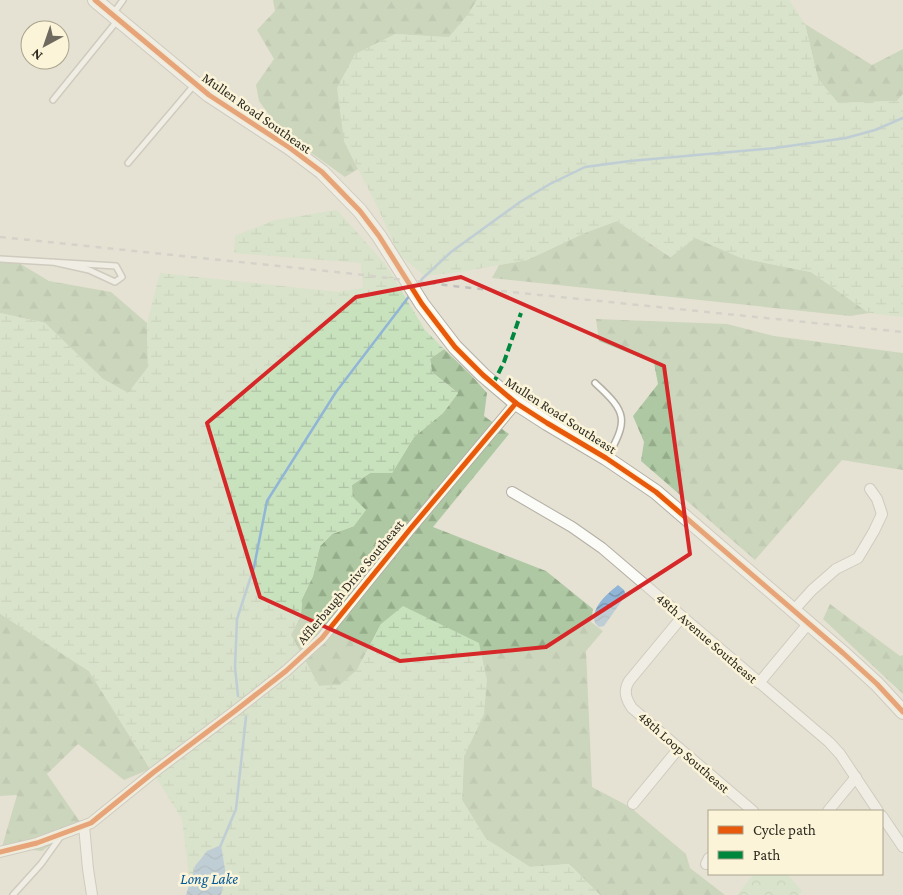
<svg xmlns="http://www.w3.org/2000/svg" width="903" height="895" font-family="'Crimson Pro',serif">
<defs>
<pattern id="forest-firs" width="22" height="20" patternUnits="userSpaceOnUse" patternTransform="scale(1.25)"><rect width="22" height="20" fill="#adc8a2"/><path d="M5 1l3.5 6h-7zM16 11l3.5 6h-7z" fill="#95ac8b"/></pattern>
<pattern id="wetland-marsh" width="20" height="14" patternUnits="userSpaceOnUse" patternTransform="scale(1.25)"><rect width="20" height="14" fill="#c9e2be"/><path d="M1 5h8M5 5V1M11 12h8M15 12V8" fill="none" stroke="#adc2a3"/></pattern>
<pattern id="park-crowns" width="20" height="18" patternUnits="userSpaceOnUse" patternTransform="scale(1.25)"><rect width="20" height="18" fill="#c9e2be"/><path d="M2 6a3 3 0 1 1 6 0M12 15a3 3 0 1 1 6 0" fill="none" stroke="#adc2a3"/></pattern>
<pattern id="water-waves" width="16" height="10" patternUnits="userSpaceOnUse" patternTransform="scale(1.25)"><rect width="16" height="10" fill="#91b5d6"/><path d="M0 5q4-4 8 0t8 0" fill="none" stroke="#7793ad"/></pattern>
</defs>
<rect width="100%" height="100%" fill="#e6e2d3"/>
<g fill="url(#forest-firs)">
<polygon points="273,0 477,0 469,13 449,38 395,34 344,141 358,169 345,177 282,132 259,101 256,85 274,59 257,30 275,11"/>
<polygon points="805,24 872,65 903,49 903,94 897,101 838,103 818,79"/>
<polygon points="617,221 670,257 695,237 741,258 811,272 869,313 850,316 492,278 499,265 527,260 587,232"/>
<polygon points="0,259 14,260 49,281 111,292 147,323 148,368 128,393 103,379 45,323 0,313"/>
<polygon points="596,319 727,324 774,336 903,353 903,470 842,460 755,560 641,461 644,442 633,416 658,384 654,363 599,341"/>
<polygon points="444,349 471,375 487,393 484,416 509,434 433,527 546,571 593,609 591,622 603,631 586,651 592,787 630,807 686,854 690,868 725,895 600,895 569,864 530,867 486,839 462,800 464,756 484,714 381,624 357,670 340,685 319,686 291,635 301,615 302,599 313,576 320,546 332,534 354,526 352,485 370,473 392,473 414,437 443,413 458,393 432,372 430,359"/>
<polygon points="830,604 900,656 903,655 903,694 823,619"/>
<polygon points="0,613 2,615 89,671 150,769 124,780 78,744 47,774 80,822 42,851 2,847 17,795 0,796"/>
</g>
<g fill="url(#wetland-marsh)">
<polygon points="477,0 789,0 805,24 818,79 838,103 897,101 903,94 903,317 869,313 811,272 741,258 695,238 671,257 617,221 587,232 527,260 460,272 425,276 399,255 378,208 344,141 337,88 355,54 395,34 449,37 469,13"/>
<path d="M337 210 386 265 425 330 444 349 430 359 432 372 458 393 443 413 414 437 392 473H370L352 485V496L366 510 354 526 332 534 320 546 313 576 302 599 301 615 291 635 319 686 340 685 357 670 381 624 403 606 479 643 487 680 484 714 464 756 462 800 486 839 530 867 569 864 600 895H221L226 875 221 845C199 854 196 862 190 884L182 819 89 671 2 615 0 613V313L45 323 103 379 128 393 148 367 147 323 160 273 338 292 363 288 361 263 234 253 235 236 275 220Z"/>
</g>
<polygon fill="url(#park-crowns)" points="754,874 787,874 802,891 799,895 737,895"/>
<g fill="url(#water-waves)">
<path d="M618 585 624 590 626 595 604 626 599 627 595 623C591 607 606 595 618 585Z"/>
<polygon points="221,845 226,875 221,895 186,895 195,866 207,851"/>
</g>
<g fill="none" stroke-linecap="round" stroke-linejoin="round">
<g stroke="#91b5d6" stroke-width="2.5">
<polyline points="417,287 422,279 451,252 520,202 550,184 585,167 630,161 775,148 846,138 875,130 903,118"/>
<polyline points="238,696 235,667 237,619 254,567 267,501 336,392 410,295"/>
<polyline points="220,847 236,809 246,717"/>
</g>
<g stroke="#b3afa4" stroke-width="8">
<g id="lane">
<polyline points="113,14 123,0"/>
<polyline points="53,100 117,21"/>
<polyline points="128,163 195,84"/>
<polyline points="0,259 116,266 122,277 115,282 89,270 53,262"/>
<path d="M595 383C628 413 628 420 607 458"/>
<polyline points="13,895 41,864 61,836"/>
</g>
</g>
<g stroke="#b3afa4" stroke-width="12">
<g id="street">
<polyline points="512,492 572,527 602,548 829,742 840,754 878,811"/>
<polyline points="793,611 812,590 836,569 858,558 874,531 882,514 877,499 870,489"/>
<path d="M682 617 629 681C623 691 626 699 632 708L753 811"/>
<polyline points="759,683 808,624"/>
<polyline points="633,804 679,748"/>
<polyline points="828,811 856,777"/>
<polyline points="882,816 903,847"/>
<polyline points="84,826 88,869 92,895"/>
<polyline points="0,852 37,843 91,823 154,772 235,711 286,671 322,638 411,528 516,403"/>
<polyline points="706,864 709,858"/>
</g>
</g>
<g stroke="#b3afa4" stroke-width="16">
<polyline id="secondary" points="95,0 209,95 290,148 322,172 360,211 379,236 422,304 455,347 483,375 516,403 547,423 606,458 656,492 843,653 877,684 903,712"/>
</g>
<use href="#lane" stroke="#fbfbf8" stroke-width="5"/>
<use href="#street" stroke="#fbfbf8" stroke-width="10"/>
<use href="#secondary" stroke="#fbfbf8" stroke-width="14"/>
<polyline stroke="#c1c0bc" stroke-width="2.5" stroke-dasharray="6 6" stroke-linecap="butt" points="0,237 355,274 462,287 903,332"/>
<polyline stroke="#00873e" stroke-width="4" stroke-dasharray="8 4" stroke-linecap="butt" points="493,384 504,362 521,313"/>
<g stroke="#fbf4d8" stroke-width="8">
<g id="cycleway">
<polyline points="95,0 209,95 290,148 322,172 360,211 379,236 422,304 455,347 483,375 516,403 547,423 606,458 656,492 843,653 877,684 903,712"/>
<polyline points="0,852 37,843 91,823 154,772 235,711 286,671 322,638 411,528 516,403"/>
</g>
</g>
<use href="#cycleway" stroke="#e8590c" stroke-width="5"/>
</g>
<path d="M0 0H903V895H0ZM461 277 664 366 690 554 546 647 400 661 260 597 207 423 356 297Z" fill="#e6e2d3" fill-opacity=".55" fill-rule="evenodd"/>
<path fill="none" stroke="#d62828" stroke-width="4" stroke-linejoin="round" d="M461 277 664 366 690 554 546 647 400 661 260 597 207 423 356 297Z"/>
<g text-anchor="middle" stroke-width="5" stroke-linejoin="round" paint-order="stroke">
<g font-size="14" fill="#2d2a20" stroke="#fbf4d8">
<text transform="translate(257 113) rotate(35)" y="5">Mullen Road Southeast</text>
<text transform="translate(561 415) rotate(33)" y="5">Mullen Road Southeast</text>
<text transform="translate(350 582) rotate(-50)" y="5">Afflerbaugh Drive Southeast</text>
<text transform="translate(707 638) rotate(41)" y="5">48th Avenue Southeast</text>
<text transform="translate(684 752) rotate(41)" y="5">48th Loop Southeast</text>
</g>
<g font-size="15" font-style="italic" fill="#015899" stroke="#fbf4d8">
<text x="209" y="884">Long Lake</text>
</g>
</g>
<rect x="708" y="810" width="175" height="65" fill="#fbf4d8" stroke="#a9a38e"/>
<rect x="718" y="826" width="25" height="8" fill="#e8590c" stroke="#a9a38e"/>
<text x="753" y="835" font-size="15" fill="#2d2a20">Cycle path</text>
<rect x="718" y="851" width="25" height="8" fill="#00873e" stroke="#a9a38e"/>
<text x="753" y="860" font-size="15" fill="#2d2a20">Path</text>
<g transform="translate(45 45) rotate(220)"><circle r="24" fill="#fbf4d8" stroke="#a9a38e"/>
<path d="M0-4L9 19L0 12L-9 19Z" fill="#6e6a5f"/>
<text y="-8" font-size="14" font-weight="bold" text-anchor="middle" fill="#2d2a20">N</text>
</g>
</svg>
